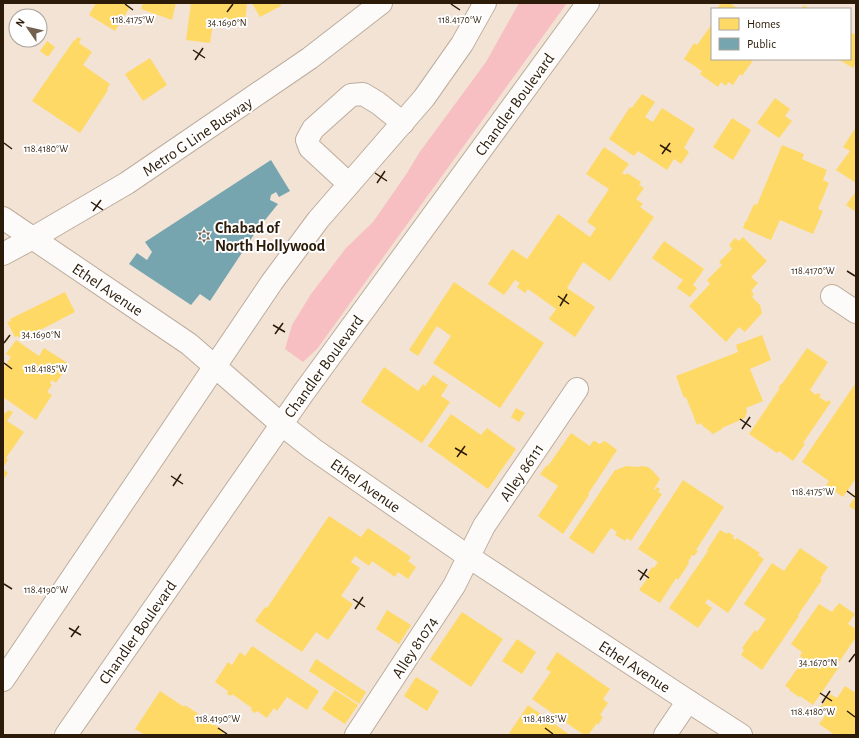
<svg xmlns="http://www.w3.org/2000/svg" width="859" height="738" font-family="'Alegreya Sans',sans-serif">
<rect width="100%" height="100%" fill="#f2e3d4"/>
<polygon fill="#f8bfc2" points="519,3 567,3 317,349 303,362 285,349 292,325 311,294 346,248 373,222 407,173 419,153 486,62"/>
<g fill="#ffd966">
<polygon points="96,3 123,3 130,7 115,31 89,15"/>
<polygon points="143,3 176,3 172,20 141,9"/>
<polygon points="191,3 247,3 245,22 214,18 210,43 186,40"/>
<polygon points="252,3 280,3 281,6 260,17"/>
<polygon points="721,3 724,3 726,5 727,3 730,3 737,8 736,9 717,9"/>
<polygon points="804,5 809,9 801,9"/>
<polygon points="712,24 712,59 754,59 742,76 740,74 733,85 728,82 726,86 721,82 718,87 700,74 702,71 684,59 694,43 697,45"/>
<polygon points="850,33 856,34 856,63 853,68 838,59 850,59"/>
<polygon points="77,37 81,39 79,43 92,52 83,65 110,84 107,89 108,90 80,133 32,101 74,40 75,41"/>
<polygon points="47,41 55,47 48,57 40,51"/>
<polygon points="150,58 167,85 143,101 125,74"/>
<polygon points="642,94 655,102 645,117 653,122 662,108 695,129 684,148 689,152 681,164 674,159 667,170 638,151 634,156 609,139 630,107 632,108"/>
<polygon points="775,98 790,109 785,116 792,121 779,138 757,123"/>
<polygon points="732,118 751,130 733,160 713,147"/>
<polygon points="856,127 856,183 836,170 850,151 843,147"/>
<polygon points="782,145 804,154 802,159 827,170 823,180 829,183 818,209 823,211 813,234 780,220 771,240 743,228 745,222 746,222 754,204 757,205"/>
<polygon points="604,147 629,164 622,173 625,175 627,173 641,182 639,185 644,188 636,199 643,204 640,207 654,217 610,281 583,262 567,288 595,307 575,337 549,319 556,309 528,289 525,293 517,287 520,283 515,280 504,295 488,284 512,249 527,259 558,214 590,237 596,228 587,222 609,189 586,174"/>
<polygon points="856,191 856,212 846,205"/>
<polygon points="743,237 767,261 751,277 758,283 751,291 754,294 752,297 760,305 762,313 745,332 739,327 726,342 689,306 710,284 707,280 722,265 719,262 732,249 729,245 735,238 739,241"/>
<polygon points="664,241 704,269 693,285 697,288 690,297 677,288 683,280 652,258"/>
<polygon points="454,282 544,343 500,408 433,363 451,336 437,326 418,356 409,350"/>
<polygon points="65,292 75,312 21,340 18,336 15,337 7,322 11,321 10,319"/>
<polygon points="762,335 771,360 750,369 763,401 746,408 747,411 745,418 722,428 722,429 713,434 702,425 701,423 697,425 686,397 684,398 676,376 738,352 736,345"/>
<polygon points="16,340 39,356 44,348 69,364 56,383 52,380 50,383 52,385 47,392 52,395 36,420 3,397 3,369 11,357 6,354"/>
<polygon points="807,348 828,362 810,390 816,395 817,393 821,395 819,397 827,402 828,400 831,402 803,443 805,444 793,461 779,451 777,453 749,434 780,388 778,388 781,384 782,384"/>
<polygon points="384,367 418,391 423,384 425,386 433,375 448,385 441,396 450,402 422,443 361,402"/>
<polygon points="855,384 856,385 856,474 855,476 856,478 843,497 826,485 829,481 802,462"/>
<polygon points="516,408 525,413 519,422 511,417"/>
<polygon points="9,410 13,412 7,421 24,432 6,458 8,460 3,467 3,413 4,414"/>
<polygon points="451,414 481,435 487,428 516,449 488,489 428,446"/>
<polygon points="571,433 590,446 593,441 595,441 599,444 605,441 617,450 588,494 589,495 563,534 538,516 558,486 540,474 547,465 548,466"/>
<polygon points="626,466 637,467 642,466 648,467 652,470 660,479 654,489 655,490 657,487 660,489 658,492 662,494 631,541 627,538 625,541 615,535 617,532 611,528 593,554 569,538 615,470 616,470"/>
<polygon points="3,469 8,473 3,480"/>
<polygon points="683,480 724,507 696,550 698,551 694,556 692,555 688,562 689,563 678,580 676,578 660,603 639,590 649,576 647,575 652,567 654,568 658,562 638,549"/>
<polygon points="856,492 856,511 849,506 855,497 853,496"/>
<polygon points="329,516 361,537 368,528 411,557 408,561 416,567 408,579 398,572 395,577 372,561 369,566 355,556 351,562 360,568 341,596 353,604 328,640 316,632 302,652 255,621 265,607 267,608"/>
<polygon points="720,530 727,534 728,532 734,536 733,538 736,540 737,538 760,553 758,555 764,559 728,613 708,599 705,603 712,608 698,628 669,608 708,551 707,550"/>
<polygon points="800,548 828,567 820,579 822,580 798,615 799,616 762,670 741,655 744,650 742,648 755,630 757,632 766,619 744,604 772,563 784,571"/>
<polygon points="839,603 855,614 848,624 856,629 856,637 837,665 839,667 813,705 800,696 799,697 789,690 790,689 785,686 804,659 800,656 802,652 791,644 819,604 832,612"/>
<polygon points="387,610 411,625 399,644 376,629"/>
<polygon points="462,612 503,639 471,687 430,659"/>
<polygon points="517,639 536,652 522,674 502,661"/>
<polygon points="252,646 319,691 307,710 287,697 277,711 274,708 267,718 257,711 255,713 251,710 252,708 232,694 231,696 227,694 228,691 215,682 228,662 232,665 240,652 245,656"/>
<polygon points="557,652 610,689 603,699 608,703 600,715 603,717 598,725 597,723 588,735 584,735 532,699 551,672 546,669"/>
<polygon points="316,659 366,692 359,704 309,671"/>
<polygon points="416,677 439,691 427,711 404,696"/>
<polygon points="845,686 856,693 856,735 835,735 819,724 827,713 820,708 830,694 837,698"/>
<polygon points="335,690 358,705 345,724 322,709"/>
<polygon points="160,691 184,707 185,705 224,731 221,735 145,735 135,729"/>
<polygon points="528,705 570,735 508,735"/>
</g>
<polygon fill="#76a5af" points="271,160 290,191 279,197 276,192 271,195 270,200 278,204 257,230 210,301 200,294 191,305 129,264 137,253 147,260 152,252 145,242"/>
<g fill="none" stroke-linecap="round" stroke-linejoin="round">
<g stroke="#bcad9e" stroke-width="24">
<g id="minor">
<polyline points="349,184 310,148 307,140 313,129 351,95 363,94 378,103 403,123"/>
<polyline points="3,218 189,344 281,424 313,449 469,557 688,701 741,735"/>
<polyline points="3,254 33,238 127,183 310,58 381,3"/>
<polyline points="832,296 856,312"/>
<polyline points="3,680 272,282 318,220 424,98 462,44 485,3"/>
<polyline points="66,735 304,392 588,3"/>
<polyline points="356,735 454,586 484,526 577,389"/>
<polyline points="665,735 688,701"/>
</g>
</g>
<use href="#minor" stroke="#fdfbf9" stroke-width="22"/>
</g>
<path fill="none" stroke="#2b1b08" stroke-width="1.5" d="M125 4 133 10M451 4 460 10M227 12 233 4M193 50 205 58M195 60 203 48M4 143 12 149M660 145 671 152M662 154 670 143M375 173 387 181M377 183 385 171M91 202 103 210M93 211 101 200M847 271 855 276M558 296 569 304M560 306 567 294M273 325 285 332M275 334 283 323M4 343 10 335M4 363 12 369M740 419 751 427M742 429 750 417M455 448 467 455M457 457 465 446M171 476 183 484M173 486 181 474M847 491 855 497M638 570 649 578M640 580 647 569M4 584 12 589M353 599 365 607M355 609 363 597M69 628 81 635M71 637 79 626M849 662 855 654M820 693 832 701M822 703 830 691M847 711 855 717M218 728 227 734M545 728 553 734"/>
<defs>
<g id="synagogue-bare" transform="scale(1.08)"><path d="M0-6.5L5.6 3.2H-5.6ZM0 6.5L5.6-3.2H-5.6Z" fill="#71614f" stroke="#fff" stroke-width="2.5" paint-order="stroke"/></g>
</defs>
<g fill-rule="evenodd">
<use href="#synagogue-bare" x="204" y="236"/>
</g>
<g text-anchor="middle" stroke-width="4" stroke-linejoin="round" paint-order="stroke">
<g font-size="16" fill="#2b1b08" stroke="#fff">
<text transform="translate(514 104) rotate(-54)" y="6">Chandler Boulevard</text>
<text transform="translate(197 136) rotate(-34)" y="6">Metro G Line Busway</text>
<text transform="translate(108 289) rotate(34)" y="6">Ethel Avenue</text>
<text transform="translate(323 366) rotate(-54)" y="6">Chandler Boulevard</text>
<text transform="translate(521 472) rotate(-56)" y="6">Alley 86111</text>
<text transform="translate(366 485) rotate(35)" y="6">Ethel Avenue</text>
<text transform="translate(137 632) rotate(-55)" y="6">Chandler Boulevard</text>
<text transform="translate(414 647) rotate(-57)" y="6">Alley 81074</text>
<text transform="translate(635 666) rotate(33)" y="6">Ethel Avenue</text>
</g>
<g font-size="16" font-weight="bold" fill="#2b1b08" stroke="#fff" text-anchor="start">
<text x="215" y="233">Chabad of<tspan x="215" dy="18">North Hollywood</tspan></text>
</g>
</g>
<g font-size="10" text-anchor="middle" fill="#2b1b08" stroke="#fff" stroke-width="4" stroke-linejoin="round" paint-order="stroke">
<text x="133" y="23">118.4175°W</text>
<text x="460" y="23">118.4170°W</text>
<text x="227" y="26">34.1690°N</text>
<text x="46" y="152">118.4180°W</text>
<text x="813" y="274">118.4170°W</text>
<text x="41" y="338">34.1690°N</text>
<text x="46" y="372">118.4185°W</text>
<text x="813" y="495">118.4175°W</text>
<text x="46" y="593">118.4190°W</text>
<text x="818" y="666">34.1670°N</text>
<text x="813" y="715">118.4180°W</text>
<text x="218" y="722">118.4190°W</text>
<text x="545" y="722">118.4185°W</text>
</g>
<rect width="859" height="738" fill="none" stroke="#2b1b08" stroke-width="8"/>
<rect x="711" y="8" width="140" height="52" fill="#ffffff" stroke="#aaa49c"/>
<rect x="719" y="18" width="20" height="12" fill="#ffd966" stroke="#aaa49c"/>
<text x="747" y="28" font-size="12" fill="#2b1b08">Homes</text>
<rect x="719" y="38" width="20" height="12" fill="#76a5af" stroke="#aaa49c"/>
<text x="747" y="48" font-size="12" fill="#2b1b08">Public</text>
<g transform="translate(28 28) rotate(304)"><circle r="19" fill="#ffffff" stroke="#aaa49c"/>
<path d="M0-3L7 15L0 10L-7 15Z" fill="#71614f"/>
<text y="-6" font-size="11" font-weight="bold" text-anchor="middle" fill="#2b1b08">N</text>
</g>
</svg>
